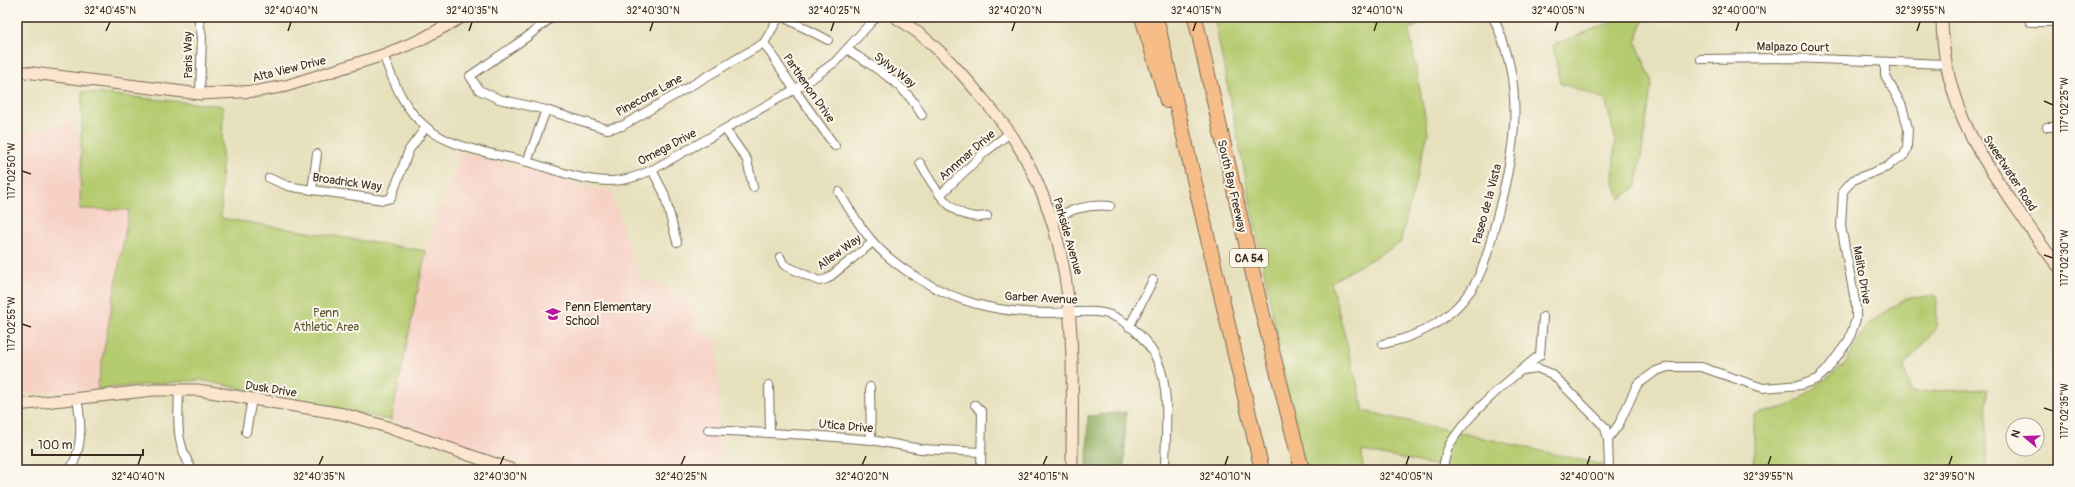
<svg xmlns="http://www.w3.org/2000/svg" width="2075" height="487" font-family="Pangolin,sans-serif">
<rect width="100%" height="100%" fill="#fbf7ec"/>
<filter id="ink" filterUnits="userSpaceOnUse"><feTurbulence type="fractalNoise" baseFrequency=".025" numOctaves="2"/><feDisplacementMap in="SourceGraphic" scale="8" xChannelSelector="R" yChannelSelector="G"/><feConvolveMatrix kernelMatrix="1 2 1 2 8 2 1 2 1" color-interpolation-filters="sRGB"/></filter>
<filter id="wash" filterUnits="userSpaceOnUse"><feTurbulence type="fractalNoise" baseFrequency=".012" numOctaves="4" result="noise"/><feDisplacementMap in="SourceGraphic" scale="16" xChannelSelector="R" yChannelSelector="G"/><feGaussianBlur stdDeviation="0.9" result="paint"/><feColorMatrix in="noise" values="0 0 0 0 0 0 0 0 0 0 0 0 0 0 0 0 0 1.4 0 .05"/><feComposite in="paint" operator="in"/></filter>
<g filter="url(#wash)">
<rect width="100%" height="100%" fill="#e7e0bd"/>
<g fill="#f7d1c6">
<polygon points="72,121 80,144 80,209 129,210 97,389 17,394 17,135"/>
<polygon points="460,152 592,188 610,189 639,277 687,297 698,330 717,341 721,470 545,470 391,420 426,251"/>
</g>
<g fill="#b5cb70" stroke="#787a47">
<polygon points="1214,17 1432,17 1409,30 1428,133 1400,243 1331,282 1364,411 1603,465 1602,470 1460,470 1362,451 1363,470 1307,470 1291,408"/>
<polygon points="1620,17 1644,17 1636,42 1652,81 1637,186 1620,199 1613,179 1615,138 1605,99 1560,83 1553,45 1620,19"/>
<polygon points="82,92 223,106 221,218 426,251 391,420 200,380 97,389 129,210 80,209"/>
<polygon points="1937,296 1936,329 1904,366 1910,392 1987,389 1986,470 1754,470 1754,415 1792,405 1845,364 1867,325 1906,298"/>
</g>
<polygon fill="#90af62" stroke="#666c40" points="1126,412 1124,470 1087,470 1088,416"/>
</g>
<g filter="url(#ink)">
<g fill="none" stroke-linecap="round" stroke-linejoin="round">
<g stroke="#776a56" stroke-width="10">
<g id="street">
<polyline points="198,17 202,37 200,94"/>
<polyline points="552,17 527,37 470,76 479,90 499,99 546,110 607,129 622,126 764,43 779,17"/>
<polyline points="783,17 828,40"/>
<polyline points="2030,22 2058,22"/>
<polyline points="764,43 794,89 835,146"/>
<path d="M848 50C877 69 905 84 922 115"/>
<path d="M383 55C394 82 403 108 426 127 453 150 495 153 528 162 555 170 583 181 611 181 624 181 639 176 652 170L806 83 835 62 876 17"/>
<polyline points="1701,59 1792,58 1945,64"/>
<polyline points="2047,127 2058,127"/>
<polyline points="725,129 747,160 753,187"/>
<polyline points="527,162 546,110"/>
<path d="M920 163C935 189 952 223 987 216"/>
<polyline points="652,170 664,193 677,242"/>
<polyline points="269,178 288,186 299,188 384,200 391,198 409,150 426,127"/>
<polyline points="312,190 317,154"/>
<path d="M839 192C849 209 860 227 873 242 898 270 940 294 976 304 999 310 1024 313 1048 313 1064 313 1080 311 1097 312 1123 314 1148 339 1158 362 1171 392 1165 437 1165 470"/>
<polyline points="940,195 985,152 1010,133"/>
<path d="M1052 219C1069 210 1090 204 1110 206"/>
<polyline points="780,257 784,265 819,281 827,279 873,242"/>
<polyline points="1129,327 1153,280"/>
<path d="M1383 344C1418 337 1450 320 1471 290 1484 271 1490 244 1496 221 1515 149 1527 88 1493 17"/>
<polyline points="1523,370 1537,368 1552,374 1605,427 1608,439 1609,470"/>
<polyline points="769,385 770,432"/>
<polyline points="870,387 871,440"/>
<path d="M179 390C178 423 175 440 192 470"/>
<polyline points="975,405 982,412 981,470"/>
<polyline points="708,430 810,435 871,440 921,449 981,452"/>
<polyline points="246,432 252,399"/>
<polyline points="1608,439 1619,424 1637,385 1656,371 1668,367 1701,367 1763,388 1801,385 1817,379 1826,371 1849,340 1856,319 1856,306 1841,226 1843,191 1853,180 1887,167 1895,160 1904,156 1907,148 1908,128 1902,106 1885,75 1885,63"/>
<path d="M70 470C83 448 82 423 77 399"/>
<path d="M1443 470C1444 462 1445 454 1449 446 1465 416 1512 377 1540 355L1543 317"/>
</g>
</g>
<g stroke="#776a56" stroke-width="13">
<g id="secondary">
<path d="M895 17C930 38 957 67 983 99 994 112 1005 125 1014 139 1081 245 1072 351 1072 470"/>
<path d="M1942 17C1942 94 1974 149 2017 209 2030 228 2043 248 2058 266"/>
<polyline points="17,71 200,94 258,91 286,86 383,55 420,40 462,17"/>
<polyline points="17,405 154,390 198,390 343,414 384,426 513,470"/>
</g>
</g>
<g stroke="#776a56" stroke-width="16">
<g id="highway">
<polyline points="1142,17 1167,101"/>
<polyline points="1156,17 1262,470"/>
<polyline points="1195,17 1255,283 1302,470"/>
</g>
</g>
<use href="#street" stroke="#fff" stroke-width="8"/>
<use href="#secondary" stroke="#fce5cf" stroke-width="11"/>
<use href="#highway" stroke="#f7bd88" stroke-width="14"/>
</g>
</g>
<path fill="none" stroke="#3b2a1e" stroke-width="1.5" d="M106 31 110 22M288 31 291 22M469 31 472 22M650 31 653 22M831 31 834 22M1012 31 1015 22M1193 31 1196 22M1374 31 1377 22M1555 31 1558 22M1736 31 1739 22M1917 31 1920 22M2044 101 2053 105M22 171 31 174M2044 255 2053 258M22 324 31 327M2044 408 2053 411M138 465 141 456M319 465 323 456M500 465 504 456M681 465 685 456M862 465 866 456M1043 465 1047 456M1225 465 1228 456M1406 465 1409 456M1587 465 1590 456M1768 465 1771 456M1949 465 1952 456"/>
<defs>
<g id="school-bare" transform="scale(1.2)"><path d="M0-5L7-2L0 1L-7-2ZM-4 1L0 2.5L4 1V4Q0 6-4 4Z" fill="#b5179e" stroke="#fbf7ec" stroke-width="2.5" paint-order="stroke"/></g>
</defs>
<g fill-rule="evenodd">
<use href="#school-bare" x="553" y="314"/>
</g>
<g text-anchor="middle" stroke-width="4" stroke-linejoin="round" paint-order="stroke">
<rect fill="#fbf7ec" stroke="#75685c" stroke-width="1" x="1230" y="249" width="38" height="18" rx="3"/>
<g font-size="11" font-weight="bold" fill="#3b2a1e">
<text x="1249" y="262">CA 54</text>
</g>
<g font-size="12" fill="#3b2a1e" stroke="#fbf7ec">
<text transform="translate(1793 47) rotate(1)" y="4">Malpazo Court</text>
<text transform="translate(188 55) rotate(-91)" y="4">Paris Way</text>
<text transform="translate(289 69) rotate(-14)" y="4">Alta View Drive</text>
<text transform="translate(895 70) rotate(38)" y="4">Sylvy Way</text>
<text transform="translate(809 88) rotate(55)" y="4">Parthenon Drive</text>
<text transform="translate(649 95) rotate(-29)" y="4">Pinecone Lane</text>
<text transform="translate(667 147) rotate(-28)" y="4">Omega Drive</text>
<text transform="translate(967 155) rotate(-41)" y="4">Annmar Drive</text>
<text transform="translate(2010 173) rotate(57)" y="4">Sweetwater Road</text>
<text transform="translate(347 182) rotate(8)" y="4">Broadrick Way</text>
<text transform="translate(1232 186) rotate(77)" y="4">South Bay Freeway</text>
<text transform="translate(1487 204) rotate(-75)" y="4">Paseo de la Vista</text>
<text transform="translate(1068 236) rotate(74)" y="4">Parkside Avenue</text>
<text transform="translate(839 252) rotate(-36)" y="4">Allew Way</text>
<text transform="translate(1862 275) rotate(80)" y="4">Malito Drive</text>
<text transform="translate(1041 298) rotate(3)" y="4">Garber Avenue</text>
<text transform="translate(271 389) rotate(9)" y="4">Dusk Drive</text>
<text transform="translate(846 426) rotate(5)" y="4">Utica Drive</text>
</g>
<g font-size="12" fill="#3b2a1e" stroke="#fbf7ec" text-anchor="start">
<text x="565" y="311">Penn Elementary<tspan x="565" dy="14">School</tspan></text>
</g>
<g font-size="12" fill="#605a37" stroke="#fbf7ec">
<text x="326" y="317">Penn<tspan x="326" dy="14">Athletic Area</tspan></text>
</g>
</g>
<rect width="2075" height="487" fill="none" stroke="#fbf7ec" stroke-width="44"/>
<g transform="translate(2025 437) rotate(289)"><circle r="19" fill="#fbf7ec" stroke="#aea59a"/>
<path d="M0-3L7 15L0 10L-7 15Z" fill="#b5179e"/>
<text y="-6" font-size="11" font-weight="bold" text-anchor="middle" fill="#3b2a1e">N</text>
</g>
<path d="M32 449v6h111v-6" fill="none" stroke="#3b2a1e" stroke-width="2"/>
<text x="38" y="449" font-size="12" fill="#3b2a1e" stroke="#fbf7ec" stroke-width="3" paint-order="stroke">100 m</text>
<rect x="22" y="22" width="2031" height="443" fill="none" stroke="#3b2a1e" stroke-width="1.5"/>
<g font-size="10" text-anchor="middle" fill="#3b2a1e">
<text x="110" y="14">32°40'45"N</text>
<text x="291" y="14">32°40'40"N</text>
<text x="472" y="14">32°40'35"N</text>
<text x="653" y="14">32°40'30"N</text>
<text x="834" y="14">32°40'25"N</text>
<text x="1015" y="14">32°40'20"N</text>
<text x="1196" y="14">32°40'15"N</text>
<text x="1377" y="14">32°40'10"N</text>
<text x="1558" y="14">32°40'05"N</text>
<text x="1739" y="14">32°40'00"N</text>
<text x="1920" y="14">32°39'55"N</text>
<text transform="translate(2064 105) rotate(-90)" y="4">117°02'25"W</text>
<text transform="translate(11 171) rotate(-90)" y="4">117°02'50"W</text>
<text transform="translate(2064 258) rotate(-90)" y="4">117°02'30"W</text>
<text transform="translate(11 324) rotate(-90)" y="4">117°02'55"W</text>
<text transform="translate(2064 411) rotate(-90)" y="4">117°02'35"W</text>
<text x="138" y="480">32°40'40"N</text>
<text x="319" y="480">32°40'35"N</text>
<text x="500" y="480">32°40'30"N</text>
<text x="681" y="480">32°40'25"N</text>
<text x="862" y="480">32°40'20"N</text>
<text x="1043" y="480">32°40'15"N</text>
<text x="1225" y="480">32°40'10"N</text>
<text x="1406" y="480">32°40'05"N</text>
<text x="1587" y="480">32°40'00"N</text>
<text x="1768" y="480">32°39'55"N</text>
<text x="1949" y="480">32°39'50"N</text>
</g>
</svg>
